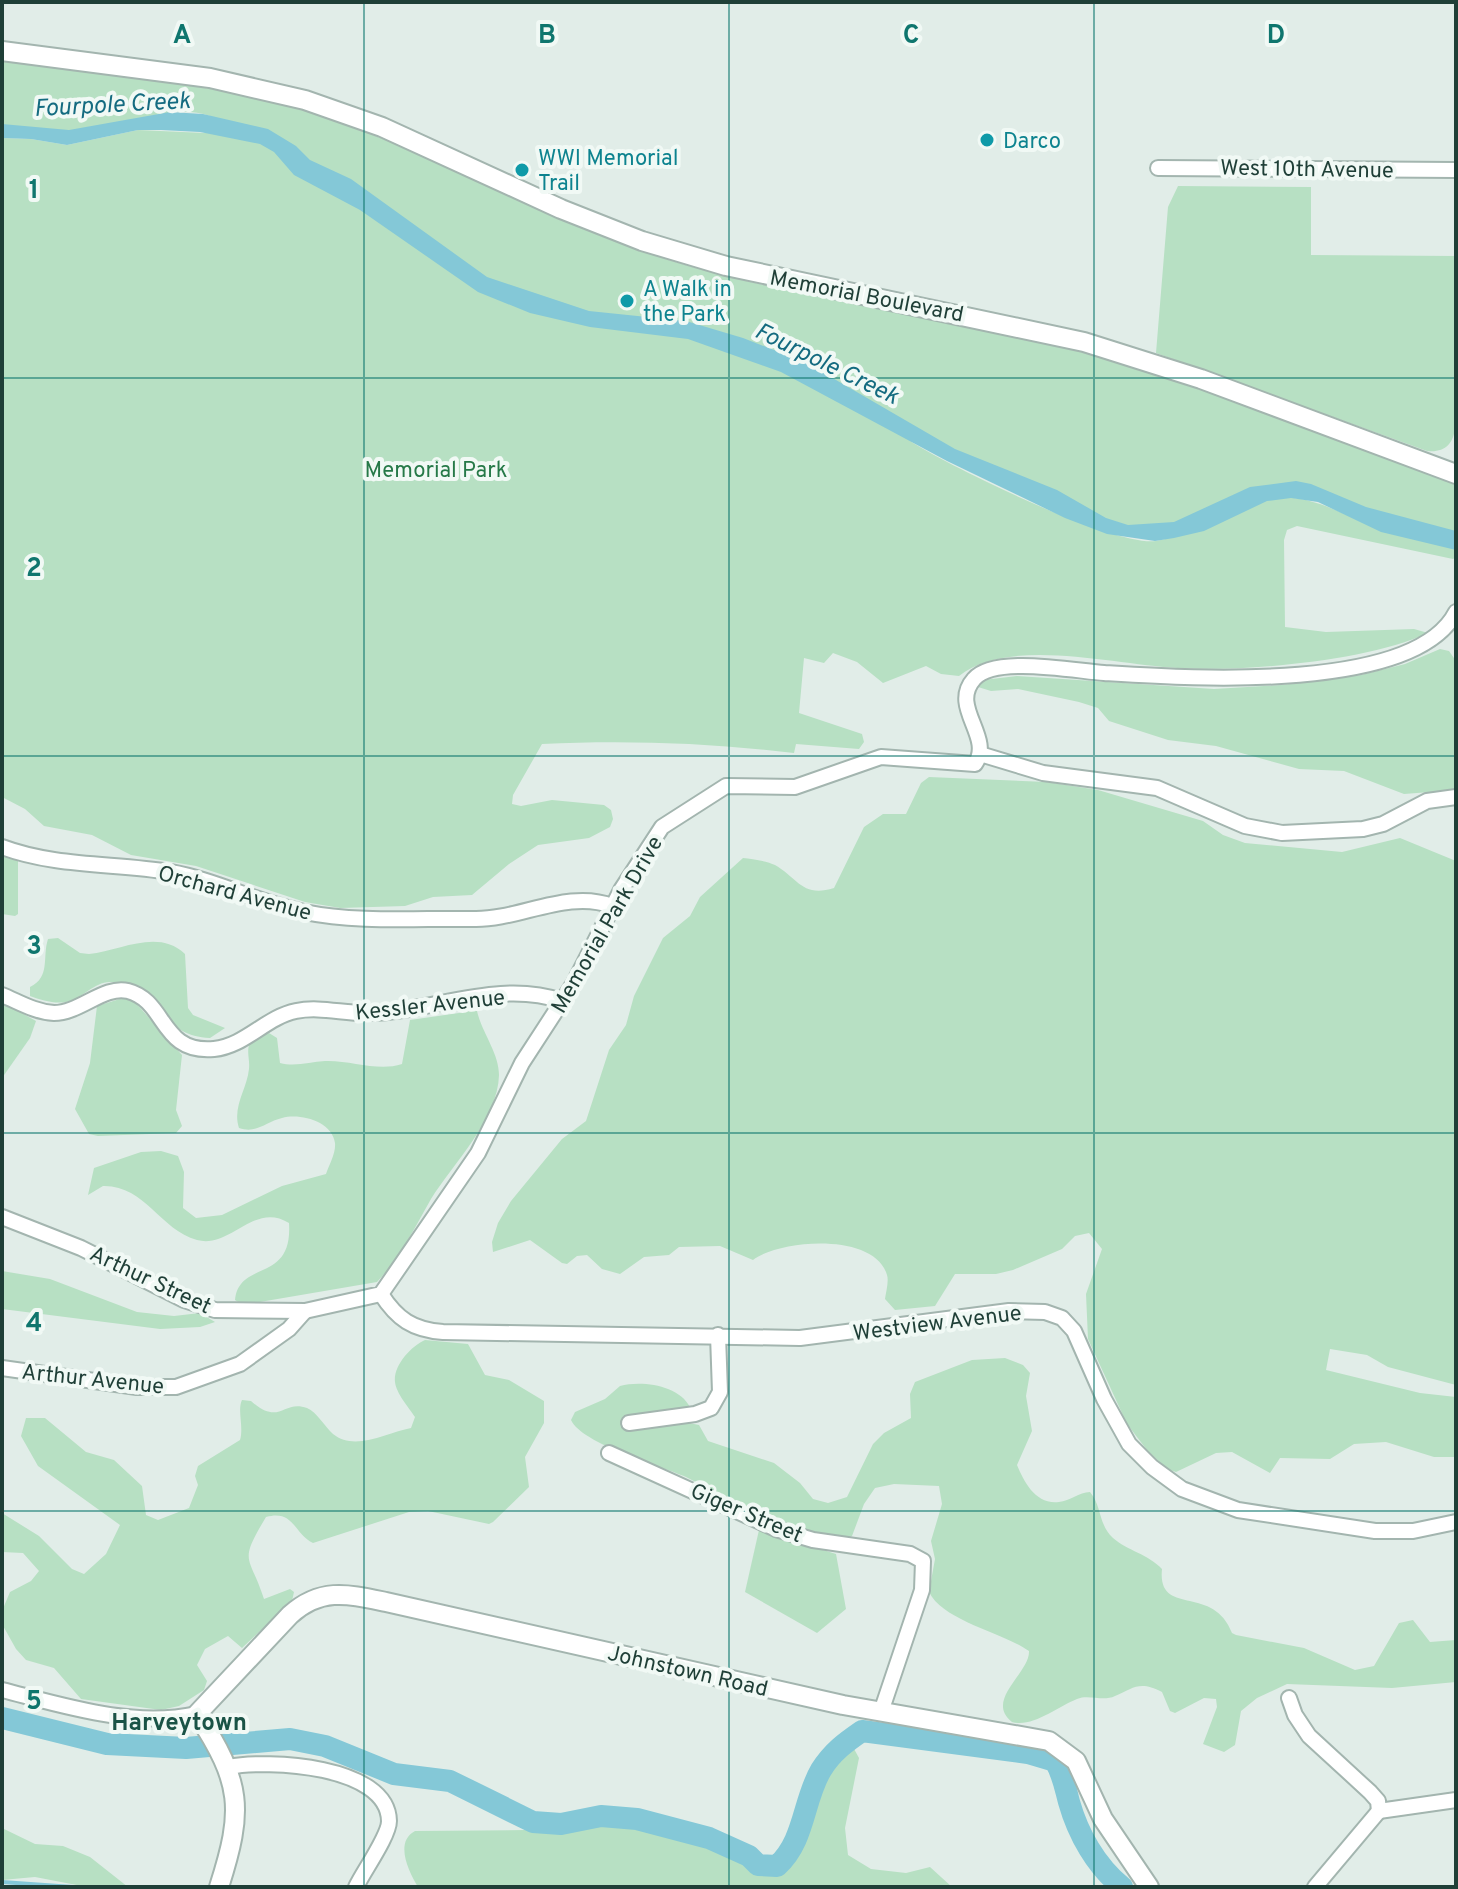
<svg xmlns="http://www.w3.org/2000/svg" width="1458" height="1889" font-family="Overpass,sans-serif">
<rect width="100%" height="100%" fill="#e1ede8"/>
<g fill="#b7e0c3" fill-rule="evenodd">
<path d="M2 61C115 76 230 83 339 122 451 162 555 224 669 260 791 298 919 311 1042 341 1182 376 1317 433 1453 483L1456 485V557L1453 559 1297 526 1287 530 1284 540 1285 627 1326 632 1414 629 1428 633C1368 661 1245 672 1178 668 1115 665 1009 636 959 676L941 674 926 666 883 683 857 662 833 653 824 663 804 658 799 713 862 734 864 742 859 749 796 744 794 753C710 743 627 740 542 744L513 795 512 804 521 806 552 800 604 805 611 810 613 819 610 827 589 838 538 845 509 864 472 895 433 897 405 906 340 908 305 902 196 866 131 855 92 835 44 826 25 809 2 797V138L31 139 67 145 138 130 205 133 210 116C175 104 140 121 107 127 70 133 38 132 2 128ZM910 441 1107 526 1144 531 1300 490 1362 521C1340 513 1320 501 1294 498 1250 494 1199 534 1156 541 1113 547 949 466 910 441Z"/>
<path d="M1178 186 1311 187V255L1456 256 1455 427C1454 444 1444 453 1427 451L1156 353 1168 207Z"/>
<polygon points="1440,649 1449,651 1456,661 1456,790 1404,794 1344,771 1299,769 1216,746 1168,740 1109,721 1098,708 1079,702 1018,689 991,691 978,687 983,680 1017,676 1214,689 1281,685 1361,675 1405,664"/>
<path d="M929 777 1047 782 1098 790 1203 821 1223 835 1245 843 1342 852 1400 838 1456 861V1385L1388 1367 1367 1355 1330 1349 1326 1370 1420 1393 1456 1397V1457H1434L1386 1442 1354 1444 1330 1459 1280 1458 1270 1473 1232 1452 1216 1453 1176 1472 1167 1469 1147 1450 1127 1424 1088 1339 1086 1294 1102 1249 1089 1233 1075 1236 1062 1249 1013 1270 996 1274H955L935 1306 895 1310 885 1299C886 1292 889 1281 887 1275 875 1232 780 1239 753 1260L720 1246 679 1247 669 1255 644 1257 620 1274 602 1269 587 1255 577 1256 567 1264 562 1263 530 1240 493 1252 492 1242 498 1223 511 1201 562 1139 586 1121 609 1050 626 1025 634 996 663 938 690 916 700 897 743 858C752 859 767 861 775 865 798 878 802 898 834 888L864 827 883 814H906L921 783Z"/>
<polygon points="2,852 18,858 18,914 15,916 2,914"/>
<path d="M58 938 80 953 89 954C120 951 158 928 185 954L188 1008 193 1015 225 1028 210 1038C161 1036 161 995 117 983 97 977 85 998 66 1002 54 1004 41 1000 30 996V987C51 977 42 957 48 939Z"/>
<polygon points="123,998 135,1002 182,1055 176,1110 182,1126 176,1133 98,1136 89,1134 75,1109 90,1063 97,1006"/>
<polygon points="2,1002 36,1021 30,1038 2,1078"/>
<path d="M467 1009 477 1011C482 1033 499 1053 499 1075 498 1119 453 1164 431 1199 415 1227 400 1258 377 1282L243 1305 235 1300C239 1259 293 1284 289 1223 254 1201 231 1249 197 1240 160 1230 145 1185 103 1186L88 1195 94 1168 141 1152 161 1151 178 1156 184 1172 183 1208 196 1218 222 1215 282 1186 326 1174C329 1165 336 1153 335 1143 332 1121 300 1113 282 1118 265 1122 257 1134 239 1128 232 1107 247 1089 249 1069 250 1058 246 1052 250 1042L269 1033 277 1038 280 1063C295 1067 310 1062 325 1061 351 1060 378 1072 402 1064L410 1020 459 1013Z"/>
<polygon points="2,1271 50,1279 137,1312 174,1316 200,1313 215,1322 200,1327 160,1329 2,1309"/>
<path d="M425 1340 468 1344 485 1375 509 1380 544 1401V1423L525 1457 529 1487 493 1522 489 1524 428 1511 409 1512 313 1543C294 1534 294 1509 266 1517 238 1564 249 1553 264 1599L290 1589 294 1592 292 1601 242 1648 228 1636 205 1649 197 1665 207 1681 204 1690 179 1706 161 1710 81 1699 54 1668 26 1660 16 1649 2 1624V1611L10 1592 31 1581 39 1571 23 1553 2 1552V1513L39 1536 72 1569 84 1574 106 1554 120 1525 38 1466 21 1436 26 1418H45L86 1452 114 1460 142 1486 146 1515 158 1520 189 1508 198 1485 195 1476 198 1466 240 1440C244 1427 237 1410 242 1400L251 1401C280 1427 283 1399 307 1408 317 1412 325 1427 333 1434 355 1452 388 1432 411 1428L415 1417C409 1408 396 1393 395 1382 393 1366 411 1346 425 1340Z"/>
<path d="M1005 1358 1023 1365 1030 1373 1026 1396 1032 1431 1017 1465C1024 1482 1036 1505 1059 1502 1070 1501 1079 1492 1090 1492 1102 1506 1098 1524 1113 1538 1128 1551 1148 1554 1162 1569 1157 1618 1213 1583 1232 1633L1236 1635 1304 1648 1355 1670 1374 1666 1399 1623 1413 1620 1430 1642 1456 1640V1682L1392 1688 1287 1684 1257 1698 1241 1711 1235 1745 1224 1752 1203 1744 1217 1707 1216 1699 1204 1698 1175 1713 1170 1711 1162 1692C1140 1680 1133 1688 1115 1696 1103 1702 1089 1694 1077 1699 1057 1707 1032 1728 1012 1722 984 1700 1030 1673 1029 1651 1004 1633 943 1621 929 1592L935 1559 931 1541 942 1504 939 1486 894 1484 875 1488 864 1504 852 1536C821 1554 717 1492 686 1477 659 1465 582 1444 571 1420L575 1412 605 1399 620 1386C641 1380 679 1385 690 1407L684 1422 699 1425 708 1441 774 1463 800 1483 813 1499 828 1503 847 1497 873 1444 884 1433 911 1418 910 1394 915 1382 972 1360Z"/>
<polygon points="759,1530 836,1554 846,1609 817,1633 745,1592"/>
<path d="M853 1747 859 1758 845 1828 848 1855 871 1869 906 1873 930 1867 952 1887H418C409 1872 394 1842 415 1831L526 1830 547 1833 585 1824 634 1822 741 1857 756 1869 777 1874C826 1855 799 1757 853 1747Z"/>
<polygon points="2,1828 35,1844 63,1846 90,1857 128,1887 87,1887 35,1877 2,1880"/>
</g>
<polygon fill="#84c8d7" points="170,112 203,114 268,129 296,146 310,160 351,179 487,277 589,311 686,321 743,338 805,362 955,449 1057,490 1106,518 1128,525 1174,522 1250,487 1296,481 1311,484 1366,507 1456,531 1456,550 1381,532 1318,502 1291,498 1267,501 1204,531 1174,538 1155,541 1107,534 1065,518 947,461 781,372 688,339 590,327 530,313 478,292 360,210 294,175 274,152 260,144 200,132 161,130 138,130 67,145 31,139 2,138 2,124 69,130"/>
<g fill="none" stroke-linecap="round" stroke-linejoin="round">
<polyline stroke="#84c8d7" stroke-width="4" points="2,1882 73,1887"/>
<path stroke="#84c8d7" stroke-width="22" d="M2 1718 107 1744 186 1748 290 1739 325 1746 394 1774 450 1781 533 1822 561 1824 601 1816 637 1819 709 1838 749 1856 758 1865 777 1866C805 1841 803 1800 821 1770 832 1752 846 1742 862 1731L1028 1753 1055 1761C1063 1774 1065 1787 1069 1802 1078 1834 1096 1866 1122 1887"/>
<g stroke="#a3b5af" stroke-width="18">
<g id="minor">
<polyline points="1158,168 1456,170"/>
<polyline points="980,754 1043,773 1157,788 1245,826 1282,833 1363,829 1383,824 1427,801 1456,797"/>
<path d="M2 847C55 867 115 863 170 872 216 880 258 903 304 912 358 923 419 918 474 919 519 920 568 889 612 906"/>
<path d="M2 995C19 1002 35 1012 54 1013 80 1013 104 985 128 991 167 1001 160 1054 214 1049 245 1046 266 1017 296 1011 320 1006 345 1014 369 1013 433 1012 498 979 562 1001"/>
<path d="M2 1217 81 1248 184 1300 215 1310 305 1311 381 1294 478 1153 522 1063 574 983 621 890 662 827 726 786 795 787 881 757 975 764C994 737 949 707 974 679 994 655 1075 671 1104 673 1185 678 1414 694 1456 612"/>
<path d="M381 1294C397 1319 413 1330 443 1332L800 1338 1009 1311 1045 1312 1062 1318 1074 1331 1104 1399 1129 1444 1152 1467 1182 1489 1238 1510 1375 1531H1413L1456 1522"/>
<polyline points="2,1368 137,1387 176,1387 240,1364 289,1329 305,1311"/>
<polyline points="629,1423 695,1414 711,1408 720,1392 718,1335"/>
<polyline points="609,1453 776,1529 813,1540 910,1554 923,1561 922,1590 881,1712"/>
<path d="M2 1690C65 1706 132 1728 197 1714"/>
<polyline points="1289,1698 1295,1715 1309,1736 1370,1792 1378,1801 1379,1811"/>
<path d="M229 1767C267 1759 388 1765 389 1821 389 1836 363 1872 356 1887"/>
<polyline points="1379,1811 1456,1800"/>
<polyline points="1315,1887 1379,1811"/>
</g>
</g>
<g stroke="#a3b5af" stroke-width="22">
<g id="tertiary">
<polyline points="2,51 210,78 305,100 382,127 561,209 642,241 726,266 1084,342 1201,379 1456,474"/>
<path d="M219 1887C244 1809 242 1783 197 1714L290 1615C321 1587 348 1594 386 1602L843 1705 1049 1741 1076 1761 1103 1819 1149 1887"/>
</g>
</g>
<use href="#minor" stroke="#fff" stroke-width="14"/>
<use href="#tertiary" stroke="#fff" stroke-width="18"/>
</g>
<path fill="none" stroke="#0f766e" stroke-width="2" stroke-opacity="0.55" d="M364 2V1887M729 2V1887M1094 2V1887M2 378H1456M2 756H1456M2 1133H1456M2 1511H1456"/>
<g fill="#0f9aa8" stroke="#f1f9f5" stroke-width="3">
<circle cx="987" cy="140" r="8"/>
<circle cx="522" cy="170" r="8"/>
<circle cx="627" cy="301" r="8"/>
</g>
<g text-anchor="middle" stroke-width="8" stroke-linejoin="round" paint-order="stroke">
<g font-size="22" fill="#0d838f" stroke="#f1f9f5" text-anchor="start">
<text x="1003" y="148">Darco</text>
<text x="538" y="165">WWI Memorial<tspan x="538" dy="25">Trail</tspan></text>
<text x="643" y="296">A Walk in<tspan x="643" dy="25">the Park</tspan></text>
</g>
<g font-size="22" fill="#1f3f37" stroke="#f1f9f5">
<text transform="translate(1307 168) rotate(1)" y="8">West 10th Avenue</text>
<text transform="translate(867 295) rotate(11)" y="8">Memorial Boulevard</text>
<text transform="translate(235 892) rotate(15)" y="8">Orchard Avenue</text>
<text transform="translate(606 924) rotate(-60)" y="8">Memorial Park Drive</text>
<text transform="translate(430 1004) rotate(-6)" y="8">Kessler Avenue</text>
<text transform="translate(151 1279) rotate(25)" y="8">Arthur Street</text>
<text transform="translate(937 1322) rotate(-7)" y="8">Westview Avenue</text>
<text transform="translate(93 1378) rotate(6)" y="8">Arthur Avenue</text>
<text transform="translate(747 1512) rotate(23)" y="8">Giger Street</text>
<text transform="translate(688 1670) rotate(13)" y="8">Johnstown Road</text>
</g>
<g font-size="22" fill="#267948" stroke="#f1f9f5">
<text x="436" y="477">Memorial Park</text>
</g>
<g font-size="24" font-style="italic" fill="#146b80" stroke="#f1f9f5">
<text transform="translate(112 104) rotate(-3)" y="8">Fourpole Creek</text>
<text transform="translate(827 363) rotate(26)" y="8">Fourpole Creek</text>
</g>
<g font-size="24" font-weight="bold" fill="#1a5346" stroke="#f1f9f5">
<text x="179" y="1730">Harveytown</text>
</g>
</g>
<g font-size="26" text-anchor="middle" font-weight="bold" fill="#0f766e" stroke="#f1f9f5" stroke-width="8" stroke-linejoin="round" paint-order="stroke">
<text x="182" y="43">A</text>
<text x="547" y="43">B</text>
<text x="911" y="43">C</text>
<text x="1276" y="43">D</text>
<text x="34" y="198">1</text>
<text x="34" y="576">2</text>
<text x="34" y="954">3</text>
<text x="34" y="1331">4</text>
<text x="34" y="1709">5</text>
</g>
<rect width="1458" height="1889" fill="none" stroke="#1f3f37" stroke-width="8"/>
</svg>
